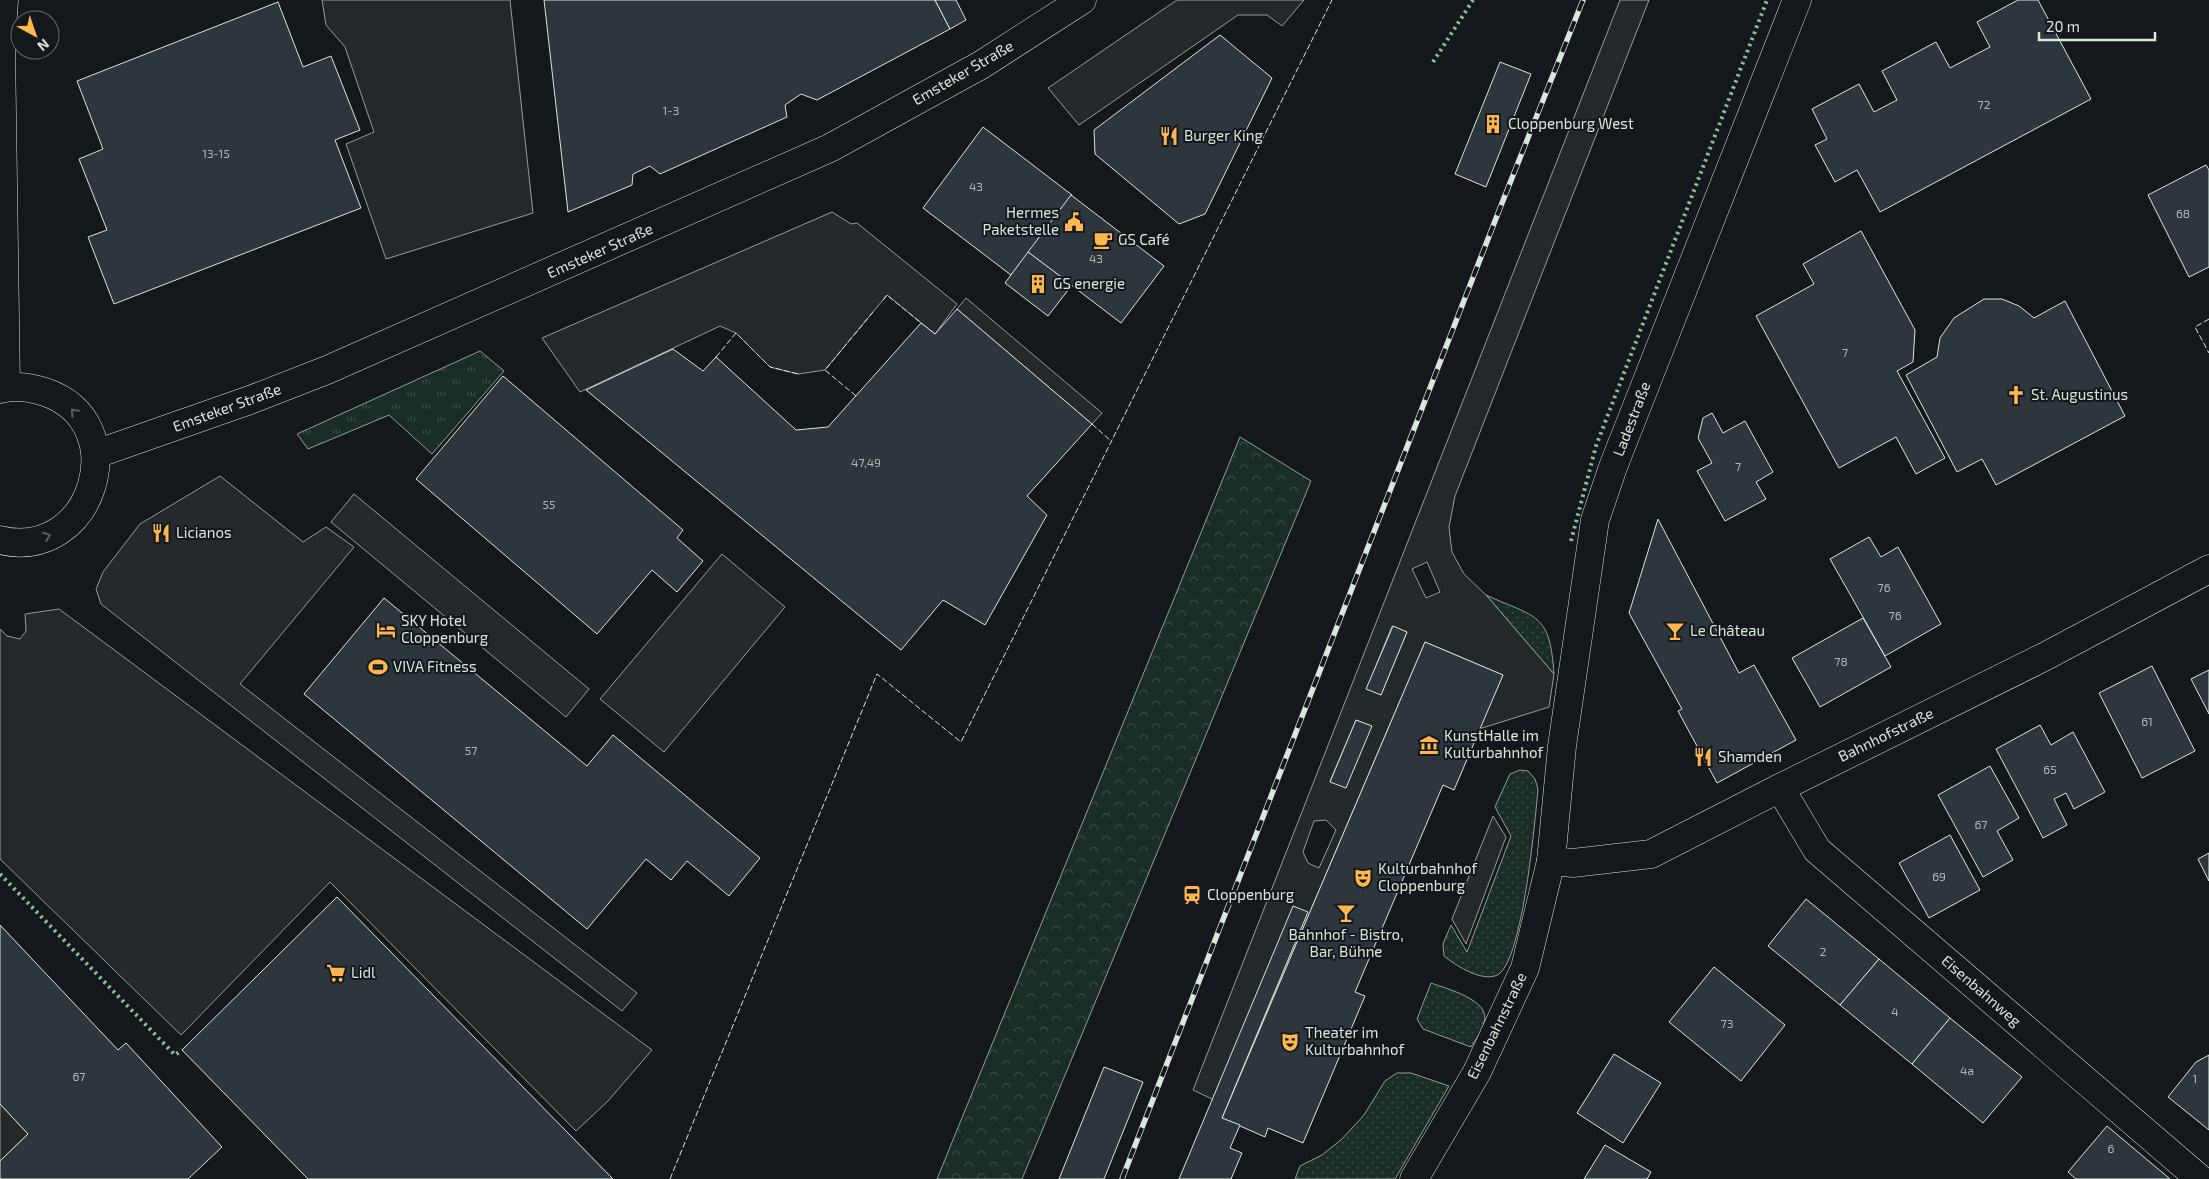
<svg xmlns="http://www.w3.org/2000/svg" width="2209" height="1179" font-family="'Exo 2',sans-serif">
<defs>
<pattern id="grass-tufts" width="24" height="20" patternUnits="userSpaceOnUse" patternTransform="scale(1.25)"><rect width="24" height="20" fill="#1a2d24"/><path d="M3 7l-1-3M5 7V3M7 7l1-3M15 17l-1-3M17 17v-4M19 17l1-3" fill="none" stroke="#3b4b43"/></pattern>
<pattern id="forest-crowns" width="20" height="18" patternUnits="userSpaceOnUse" patternTransform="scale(1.25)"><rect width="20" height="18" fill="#1a2d24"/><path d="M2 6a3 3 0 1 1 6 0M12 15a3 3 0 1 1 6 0" fill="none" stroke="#3b4b43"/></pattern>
<pattern id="park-dots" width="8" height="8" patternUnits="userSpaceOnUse" patternTransform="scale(1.25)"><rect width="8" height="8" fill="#1a2d24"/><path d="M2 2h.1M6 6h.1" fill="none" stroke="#3b4b43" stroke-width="1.8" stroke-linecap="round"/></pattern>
</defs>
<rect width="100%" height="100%" fill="#14181c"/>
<polygon fill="url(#grass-tufts)" stroke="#939e99" points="480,351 504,371 432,454 389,415 308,449 297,434"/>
<polygon fill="url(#forest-crowns)" stroke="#939e99" points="1240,437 1311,481 1022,1179 937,1179"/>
<g fill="url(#park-dots)" stroke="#939e99">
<path d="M1486 595C1536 618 1550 612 1554 674Z"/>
<path d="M1520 770 1528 771 1535 779 1538 789C1535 822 1523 956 1499 974 1484 984 1455 965 1444 956L1443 944 1451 925 1467 952 1511 836 1495 807 1510 774Z"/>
<path d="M1431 983C1447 989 1492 1000 1484 1023 1482 1032 1475 1040 1471 1047L1423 1029 1417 1019Z"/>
<polygon points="1397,1073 1411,1073 1449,1086 1395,1179 1295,1179 1300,1166 1322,1155 1342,1139 1364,1115 1385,1081"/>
</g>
<g fill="#24282b" stroke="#939e99" fill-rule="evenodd">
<polygon points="322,0 510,0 533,213 386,259 346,144 374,132 345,47 326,25"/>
<polygon points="1177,0 1304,0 1282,26 1267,15 1238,15 1079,125 1048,88"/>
<path d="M1620 0H1649L1455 496 1449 527 1452 552 1464 574 1486 595 1554 674 1549 707 1479 729 1503 675 1425 642 1222 1118 1212 1099 1193 1090ZM1427 562 1440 592 1426 598 1412 569ZM1392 626 1407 632 1381 695 1367 688ZM1356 720 1371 726 1330 781ZM1326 820 1336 830 1319 868 1308 863 1303 852 1314 821Z"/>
<polygon points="832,212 851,224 857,223 957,304 935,334 887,295 825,370 798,374 770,367 736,333 720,326 580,392 542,338"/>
<polygon points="966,298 1102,413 1092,424 957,309"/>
<polygon points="220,476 303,542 326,527 354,547 240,684 637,993 622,1011 101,604 96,589 103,572 140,524"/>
<polygon points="354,494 589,689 566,717 331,522"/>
<polygon points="722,554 785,607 664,752 600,699"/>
<polygon points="59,609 121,655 652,1050 608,1101 576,1131 330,882 181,1035 0,859 0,629 7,636 20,639 26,631 25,614"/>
<polygon points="1493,816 1506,837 1466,944 1452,919"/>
<polygon points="0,1104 28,1134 0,1161"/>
</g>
<g fill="#2c363c" stroke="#d8e6dc">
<polygon points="544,0 935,0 950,29 817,100 801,94 785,105 787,117 660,174 650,166 633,174 632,185 568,212"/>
<polygon points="935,0 956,0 966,20 950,29"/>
<polygon points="2018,0 2038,0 2091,99 1880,212 1857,170 1835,182 1815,145 1827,139 1812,109 1859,84 1874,112 1897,100 1882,71 1936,42 1950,68 1990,47 1977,22"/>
<polygon points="278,2 303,67 331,56 360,130 335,140 361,208 114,304 88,237 107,230 79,159 103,149 77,81"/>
<polygon points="1220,35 1272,78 1205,214 1179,224 1095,154 1094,130"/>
<polygon points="1500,62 1531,74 1486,187 1455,174"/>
<polygon points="983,127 1072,195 1011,275 923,208"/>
<polygon points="2206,165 2209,170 2209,267 2189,277 2148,195"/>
<polygon points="1071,195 1164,266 1121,323 1028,252"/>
<polygon points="1861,231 1915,330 1913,362 1897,371 1945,458 1916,474 1896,437 1839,468 1756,316 1814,284 1803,264"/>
<polygon points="1028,252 1072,285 1048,316 1005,283"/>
<polygon points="1984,299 2002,299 2019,306 2034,318 2065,301 2125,416 1996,485 1982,459 1957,472 1906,375 1937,357 1940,338 1954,318"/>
<polygon points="957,309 1092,424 1027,496 1047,515 985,625 943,600 901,650 586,390 673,349 703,371 716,357 796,430 828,427 921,323 935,334"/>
<polygon points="503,376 683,530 677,538 703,561 677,592 652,570 597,634 416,479"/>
<polygon points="1712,413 1723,433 1745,421 1773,472 1756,482 1766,499 1725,521 1697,471 1712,463 1698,438 1703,418"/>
<polygon points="1658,519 1739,673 1754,665 1796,740 1717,783 1678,711 1682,709 1629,613"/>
<polygon points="1869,537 1881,557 1898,547 1941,624 1885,656 1830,559"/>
<polygon points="384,598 587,766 613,735 760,858 729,896 687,861 671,880 646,859 587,929 304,694"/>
<polygon points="1863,618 1891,667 1820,707 1792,658"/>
<polygon points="1393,626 1407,632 1381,695 1366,689"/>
<polygon points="1425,642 1503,675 1454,790 1443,785 1355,992 1365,996 1303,1143 1268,1128 1265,1137 1222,1118"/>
<polygon points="2152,666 2195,751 2142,778 2099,693"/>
<polygon points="2209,670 2209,714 2191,679"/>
<polygon points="1356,720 1372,726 1346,788 1330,782"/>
<polygon points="2040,725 2051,745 2073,732 2105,792 2074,809 2066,793 2054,799 2067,825 2043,838 1996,749"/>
<polygon points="1990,766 2019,818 1997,831 2013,860 1983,877 1938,795"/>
<polygon points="1950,835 1980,890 1929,918 1899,863"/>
<polygon points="2209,853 2209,881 2198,859"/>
<polygon points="337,897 613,1179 308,1179 182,1050"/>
<polygon points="1806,899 1879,959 1840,1005 1768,946"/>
<polygon points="1293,906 1308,912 1222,1118 1240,1125 1230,1148 1242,1153 1231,1179 1179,1179"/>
<polygon points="0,925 118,1050 126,1043 222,1147 188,1179 0,1179 0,1161 28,1134 0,1104"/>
<polygon points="1879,959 1950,1018 1912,1064 1840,1005"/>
<polygon points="1714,967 1785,1025 1741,1081 1669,1022"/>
<polygon points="1950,1018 2022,1077 1983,1123 1912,1064"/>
<polygon points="1614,1054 1661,1083 1623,1143 1577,1113"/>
<polygon points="2209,1055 2209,1130 2168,1097 2196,1062"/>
<polygon points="1104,1067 1143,1082 1104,1179 1059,1179"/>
<polygon points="2107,1126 2170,1179 2076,1179 2068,1172"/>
<polygon points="1605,1145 1651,1172 1647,1179 1584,1179"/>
</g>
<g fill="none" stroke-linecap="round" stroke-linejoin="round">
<g stroke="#d8e6dc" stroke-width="29">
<g id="minor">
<polyline points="1780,788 1817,850 2200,1179"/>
<polyline points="1551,861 1573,863 1651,854 1780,788 2044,657 2209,569"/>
<polyline points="1414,1179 1477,1072 1525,968 1551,861 1562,746 1595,520 1613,467 1797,0"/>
</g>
</g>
<g stroke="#d8e6dc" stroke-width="29">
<g id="tertiary">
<polyline points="4,0 1,47 6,387"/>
<path d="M0 389C15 385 30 387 45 392 136 423 93 563 0 540"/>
<polyline points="96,454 250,400 327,370 830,148 981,65 1082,0"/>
</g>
</g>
<use href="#minor" stroke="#14181c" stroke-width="28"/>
<use href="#tertiary" stroke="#14181c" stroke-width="28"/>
<g stroke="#d8e6dc" stroke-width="5.5">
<polyline id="rail" points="1122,1179 1502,203 1583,0"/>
</g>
<use href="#rail" stroke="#14181c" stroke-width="4" stroke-dasharray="11" stroke-linecap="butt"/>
<g stroke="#8ac095" stroke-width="4" stroke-dasharray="2.5 4" stroke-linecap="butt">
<polyline points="1433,62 1473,0"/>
<polyline points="1571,541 1596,446 1767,0"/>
<polyline points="0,874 175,1055 182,1050"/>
</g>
<g stroke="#d8e6dc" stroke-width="1" stroke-dasharray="6 2.5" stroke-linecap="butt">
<polyline points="883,300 887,295 921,323"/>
<polyline points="2209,319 2195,327 2209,353"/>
<polyline points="716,357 736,333 770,367 798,374"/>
<polyline points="856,396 825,370 873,312"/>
<polyline points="1092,424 1111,441"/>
<polyline points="670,1179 877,674 961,742 1332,0"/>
</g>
</g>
<defs><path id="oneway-chevron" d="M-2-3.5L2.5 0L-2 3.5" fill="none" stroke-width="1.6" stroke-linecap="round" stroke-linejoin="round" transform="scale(1.25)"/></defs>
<g stroke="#59605f">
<use href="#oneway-chevron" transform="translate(74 412) rotate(-133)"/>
<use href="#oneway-chevron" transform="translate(47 536) rotate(-21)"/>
</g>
<defs>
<g id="building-bare" transform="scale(1.5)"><path d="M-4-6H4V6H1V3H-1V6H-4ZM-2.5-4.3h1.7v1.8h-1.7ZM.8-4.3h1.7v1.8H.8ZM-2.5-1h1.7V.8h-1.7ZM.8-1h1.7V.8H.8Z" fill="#ffb74d" stroke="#14181c" stroke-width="2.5" paint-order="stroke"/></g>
<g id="restaurant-bare" transform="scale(1.5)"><path d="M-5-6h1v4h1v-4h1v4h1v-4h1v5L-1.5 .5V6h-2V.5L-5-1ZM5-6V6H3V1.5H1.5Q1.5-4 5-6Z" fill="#ffb74d" stroke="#14181c" stroke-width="2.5" paint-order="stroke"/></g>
<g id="civic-bare" transform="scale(1.5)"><path d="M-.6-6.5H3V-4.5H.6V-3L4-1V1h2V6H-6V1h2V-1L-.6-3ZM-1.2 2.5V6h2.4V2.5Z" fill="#ffb74d" stroke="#14181c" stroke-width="2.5" paint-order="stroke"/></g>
<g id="cafe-bare" transform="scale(1.5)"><path d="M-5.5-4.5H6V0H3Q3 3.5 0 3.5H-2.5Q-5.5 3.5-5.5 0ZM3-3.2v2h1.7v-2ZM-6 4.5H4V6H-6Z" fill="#ffb74d" stroke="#14181c" stroke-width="2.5" paint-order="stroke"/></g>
<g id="church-bare" transform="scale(1.5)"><path d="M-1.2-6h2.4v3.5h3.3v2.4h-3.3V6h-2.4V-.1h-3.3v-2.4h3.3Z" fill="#ffb74d" stroke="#14181c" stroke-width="2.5" paint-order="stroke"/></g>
<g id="hotel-bare" transform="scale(1.5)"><path d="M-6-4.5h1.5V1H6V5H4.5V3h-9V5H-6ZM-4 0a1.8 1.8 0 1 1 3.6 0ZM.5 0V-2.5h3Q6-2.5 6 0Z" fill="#ffb74d" stroke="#14181c" stroke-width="2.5" paint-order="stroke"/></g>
<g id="bar-bare" transform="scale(1.5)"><path d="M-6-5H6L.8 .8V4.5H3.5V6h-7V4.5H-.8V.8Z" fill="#ffb74d" stroke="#14181c" stroke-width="2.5" paint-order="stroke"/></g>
<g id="stadium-bare" transform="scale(1.5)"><path d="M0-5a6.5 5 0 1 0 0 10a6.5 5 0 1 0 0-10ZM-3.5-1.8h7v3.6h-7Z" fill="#ffb74d" stroke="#14181c" stroke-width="2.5" paint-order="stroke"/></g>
<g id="museum-bare" transform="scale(1.5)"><path d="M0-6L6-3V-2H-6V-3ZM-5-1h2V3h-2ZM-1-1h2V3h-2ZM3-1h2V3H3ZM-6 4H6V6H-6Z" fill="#ffb74d" stroke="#14181c" stroke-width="2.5" paint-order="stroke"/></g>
<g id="theatre-bare" transform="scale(1.5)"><path d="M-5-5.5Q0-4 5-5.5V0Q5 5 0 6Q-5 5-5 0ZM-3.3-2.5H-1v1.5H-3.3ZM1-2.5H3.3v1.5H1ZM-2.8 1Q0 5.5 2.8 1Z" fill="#ffb74d" stroke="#14181c" stroke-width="2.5" paint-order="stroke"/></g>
<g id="station-bare" transform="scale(1.5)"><path d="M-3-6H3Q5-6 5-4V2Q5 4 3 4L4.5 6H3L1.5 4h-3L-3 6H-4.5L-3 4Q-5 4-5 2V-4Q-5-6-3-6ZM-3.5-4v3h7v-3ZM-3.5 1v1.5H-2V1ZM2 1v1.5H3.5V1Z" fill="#ffb74d" stroke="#14181c" stroke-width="2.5" paint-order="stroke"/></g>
<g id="supermarket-bare" transform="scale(1.5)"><path d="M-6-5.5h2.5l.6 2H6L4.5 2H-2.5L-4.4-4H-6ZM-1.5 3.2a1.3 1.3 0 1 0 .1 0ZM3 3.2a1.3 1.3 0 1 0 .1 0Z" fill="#ffb74d" stroke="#14181c" stroke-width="2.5" paint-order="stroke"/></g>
</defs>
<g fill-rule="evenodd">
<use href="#building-bare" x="1493" y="124"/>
<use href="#restaurant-bare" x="1169" y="136"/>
<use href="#civic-bare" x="1074" y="222"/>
<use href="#cafe-bare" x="1103" y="240"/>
<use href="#building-bare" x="1038" y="284"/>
<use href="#church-bare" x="2016" y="395"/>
<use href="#restaurant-bare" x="161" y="533"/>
<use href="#hotel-bare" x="386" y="630"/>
<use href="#bar-bare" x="1675" y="631"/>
<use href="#stadium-bare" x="378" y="667"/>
<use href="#museum-bare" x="1429" y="745"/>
<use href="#restaurant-bare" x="1703" y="757"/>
<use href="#theatre-bare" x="1363" y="878"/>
<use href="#station-bare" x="1192" y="895"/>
<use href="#bar-bare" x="1346" y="913"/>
<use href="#supermarket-bare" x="336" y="973"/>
<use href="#theatre-bare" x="1290" y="1042"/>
</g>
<g text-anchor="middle" stroke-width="4" stroke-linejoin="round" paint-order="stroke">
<g font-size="12" fill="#adbab4">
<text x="1984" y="109">72</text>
<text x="671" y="115">1-3</text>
<text x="216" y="158">13-15</text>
<text x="976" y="191">43</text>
<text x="2183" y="218">68</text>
<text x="1096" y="263">43</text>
<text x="1845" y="357">7</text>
<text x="866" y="467">47,49</text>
<text x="1738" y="471">7</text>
<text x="549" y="509">55</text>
<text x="1884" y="592">76</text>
<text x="1895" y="620">76</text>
<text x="1841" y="666">78</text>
<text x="2147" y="726">61</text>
<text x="471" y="755">57</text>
<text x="2050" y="774">65</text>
<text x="1981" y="829">67</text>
<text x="1939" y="881">69</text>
<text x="1823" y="956">2</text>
<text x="1895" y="1016">4</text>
<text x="1727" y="1028">73</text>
<text x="1967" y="1075">4a</text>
<text x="79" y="1081">67</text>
<text x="2195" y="1083">1</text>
<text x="2111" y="1153">6</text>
</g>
<g font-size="15" fill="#d8e6dc" stroke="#14181c">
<text transform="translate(963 73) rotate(-30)" y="5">Emsteker Straße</text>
<text transform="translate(600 251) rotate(-24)" y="5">Emsteker Straße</text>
<text transform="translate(227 408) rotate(-20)" y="5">Emsteker Straße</text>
<text transform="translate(1632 419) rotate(-69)" y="5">Ladestraße</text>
<text transform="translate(1886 735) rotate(-26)" y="5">Bahnhofstraße</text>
<text transform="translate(1981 991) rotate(41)" y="5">Eisenbahnweg</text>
<text transform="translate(1497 1026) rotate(-64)" y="5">Eisenbahnstraße</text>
</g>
<g font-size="15" fill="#d8e6dc" stroke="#14181c" text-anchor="start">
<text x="1508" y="129">Cloppenburg West</text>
<text x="1184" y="141">Burger King</text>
<text x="1059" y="218" text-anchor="end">Hermes<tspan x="1059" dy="17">Paketstelle</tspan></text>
<text x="1118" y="245">GS Café</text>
<text x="1053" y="289">GS energie</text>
<text x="2031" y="400">St. Augustinus</text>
<text x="176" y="538">Licianos</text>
<text x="401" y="626">SKY Hotel<tspan x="401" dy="17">Cloppenburg</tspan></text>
<text x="1690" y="636">Le Château</text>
<text x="393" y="672">VIVA Fitness</text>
<text x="1444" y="741">KunstHalle im<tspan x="1444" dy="17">Kulturbahnhof</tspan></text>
<text x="1718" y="762">Shamden</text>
<text x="1378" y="874">Kulturbahnhof<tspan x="1378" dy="17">Cloppenburg</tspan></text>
<text x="1207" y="900">Cloppenburg</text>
<text x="1346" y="940" text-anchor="middle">Bahnhof - Bistro,<tspan x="1346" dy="17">Bar, Bühne</tspan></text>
<text x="351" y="978">Lidl</text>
<text x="1305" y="1038">Theater im<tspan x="1305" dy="17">Kulturbahnhof</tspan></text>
</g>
</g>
<g transform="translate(35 35) rotate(140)"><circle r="24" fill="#14181c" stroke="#626a69"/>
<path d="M0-4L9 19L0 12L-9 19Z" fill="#ffb74d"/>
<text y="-8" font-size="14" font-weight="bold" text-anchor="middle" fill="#d8e6dc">N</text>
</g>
<path d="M2039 32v8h116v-8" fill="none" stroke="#d8e6dc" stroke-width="2.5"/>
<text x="2046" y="32" font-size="15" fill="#d8e6dc" stroke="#14181c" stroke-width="4" paint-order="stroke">20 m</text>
</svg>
